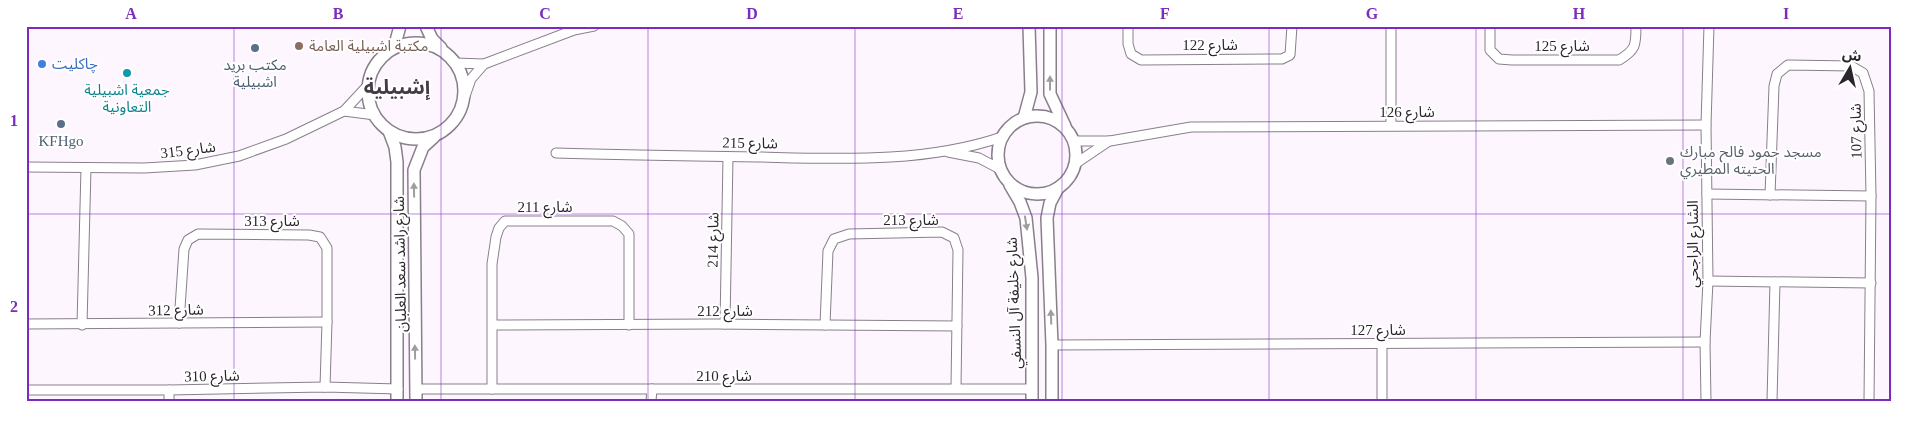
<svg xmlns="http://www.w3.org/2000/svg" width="1917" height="427" font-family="'Times New Roman','Noto Sans Arabic',serif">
<rect width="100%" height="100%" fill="#fdf6ff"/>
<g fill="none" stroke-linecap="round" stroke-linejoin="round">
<g stroke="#897f8b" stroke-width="11">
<g id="street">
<polyline points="1128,26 1128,44 1131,54 1141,60 1282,59 1290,55 1292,26"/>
<polyline points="1391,26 1391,125"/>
<path d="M1490 26V50L1499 59 1512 60H1619C1636 50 1636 45 1636 26"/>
<polyline points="455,63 484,64 574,30 594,26"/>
<polyline points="464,99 471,79 484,64"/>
<polyline points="344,111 375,115"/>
<polyline points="1074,141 1110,141 1191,127 1706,125"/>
<polyline points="948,152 979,158 1000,169"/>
<path d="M556 153C624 155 693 156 761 157 842 159 925 163 1002 137"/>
<polyline points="1075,164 1109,141"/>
<polyline points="26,167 144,168 195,165 239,156 286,139 344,111 369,84"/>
<polyline points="1707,194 1871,196"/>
<polyline points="1770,195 1774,86 1777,74 1788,65 1851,66 1863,73 1869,91 1871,196 1869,401"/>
<polyline points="1708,281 1871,283"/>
<polyline points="179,323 184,249 188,240 198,234 309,235 320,237 327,248 327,322 325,387"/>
<polyline points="26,324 327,322"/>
<polyline points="725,324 728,157"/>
<polyline points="82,325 86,168"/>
<polyline points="493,325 715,324 957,326"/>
<polyline points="825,325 828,251 834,239 849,234 942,232 954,238 958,250 956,388"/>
<polyline points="1052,345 1705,342"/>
<polyline points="416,389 1032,389"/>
<polyline points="492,389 492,264 496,237 499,228 505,221 613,221 622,226 629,234 629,325"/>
<polyline points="26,390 169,390 325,387 398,389"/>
<polyline points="169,401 169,390"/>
<polyline points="651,401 652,389"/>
<polyline points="1382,401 1382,344"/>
<polyline points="1706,401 1705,342 1708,281 1706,125 1709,26"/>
<polyline points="1772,401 1775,282"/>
</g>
</g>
<g stroke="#897f8b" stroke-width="14">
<g id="secondary">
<polyline points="426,26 432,39 441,48"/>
<polyline points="1050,26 1050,94 1065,126"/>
<circle cx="416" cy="91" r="48"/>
<polyline points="394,48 400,26"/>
<circle cx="1037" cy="155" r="39"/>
<polyline points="1024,118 1031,92 1029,26"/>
<polyline points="389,131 395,147 397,162 397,401"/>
<polyline points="1010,185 1020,202 1026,218 1032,278 1032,401"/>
<polyline points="416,401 414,170 423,147 434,137"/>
<polyline points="1052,401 1052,345 1047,218 1050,203 1058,188"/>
</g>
</g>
<use href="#street" stroke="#fff" stroke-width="9"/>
<use href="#secondary" stroke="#fff" stroke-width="11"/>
</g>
<defs><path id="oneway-solid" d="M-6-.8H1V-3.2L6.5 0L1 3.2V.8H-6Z" transform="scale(1.25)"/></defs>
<g fill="#a09da0">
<use href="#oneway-solid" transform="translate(1050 83) rotate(-90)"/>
<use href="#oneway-solid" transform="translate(414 190) rotate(-91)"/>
<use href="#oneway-solid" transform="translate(1026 223) rotate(81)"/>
<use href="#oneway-solid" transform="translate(1051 317) rotate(-92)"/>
<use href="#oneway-solid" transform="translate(415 352) rotate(-91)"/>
</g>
<path fill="none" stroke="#7b2cbf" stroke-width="1" stroke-opacity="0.55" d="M234 26V401M441 26V401M648 26V401M855 26V401M1062 26V401M1269 26V401M1476 26V401M1683 26V401M26 214H1891"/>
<circle fill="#8d6e63" stroke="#fff" stroke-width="2" cx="299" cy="46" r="5"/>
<g fill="#5c6f8a" stroke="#fff" stroke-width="2">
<circle cx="255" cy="48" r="5"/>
<circle cx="61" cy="124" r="5"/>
</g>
<circle fill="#3f7fe0" stroke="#fff" stroke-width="2" cx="42" cy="64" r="5"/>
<circle fill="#0f9aa8" stroke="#fff" stroke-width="2" cx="127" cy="73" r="5"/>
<circle fill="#6b7280" stroke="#fff" stroke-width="2" cx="1670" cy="161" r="5"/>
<g text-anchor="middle" stroke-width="4" stroke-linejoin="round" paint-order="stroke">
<g font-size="15" fill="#2b262c" stroke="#fff">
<text x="1210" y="50">شارع 122</text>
<text x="1562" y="51">شارع 125</text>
<text x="1407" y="117">شارع 126</text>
<text transform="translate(1856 131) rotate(-91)" y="5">شارع 107</text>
<text transform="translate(750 143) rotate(1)" y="5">شارع 215</text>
<text transform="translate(188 150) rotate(-7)" y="5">شارع 315</text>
<text x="545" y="212">شارع 211</text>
<text x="911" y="225">شارع 213</text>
<text x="272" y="226">شارع 313</text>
<text transform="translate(713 240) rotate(-89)" y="5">شارع 214</text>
<text transform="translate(1693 244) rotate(-90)" y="5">الشارع الراجحي</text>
<text transform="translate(400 264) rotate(-91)" y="5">شارع راشد سعد العلبان</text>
<text transform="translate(1014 303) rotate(-92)" y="5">شارع خليفة آل النسفي</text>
<text transform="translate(176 310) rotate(-1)" y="5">شارع 312</text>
<text x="725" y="316">شارع 212</text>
<text x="1378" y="335">شارع 127</text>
<text transform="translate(212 376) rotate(-1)" y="5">شارع 310</text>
<text x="724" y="381">شارع 210</text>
</g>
<g font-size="15" fill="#785e54" stroke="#fff" text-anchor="start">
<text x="309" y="51">مكتبة اشبيلية العامة</text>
</g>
<g font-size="15" fill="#366cbe" stroke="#fff" text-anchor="start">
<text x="52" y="69">چاكليت</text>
</g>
<g font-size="15" fill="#4e5e75" stroke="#fff">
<text x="255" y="70">مكتب بريد<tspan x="255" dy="17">اشبيلية</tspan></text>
<text x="61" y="146">KFHgo</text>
</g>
<g font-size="15" fill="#0d838f" stroke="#fff">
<text x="127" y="95">جمعية اشبيلية<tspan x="127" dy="17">التعاونية</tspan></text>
</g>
<g font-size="15" fill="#5b616d" stroke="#fff" text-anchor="start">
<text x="1680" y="157">مسجد حمود فالح مبارك<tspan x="1680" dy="17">الحتيته المطيري</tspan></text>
</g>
<g font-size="20" font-weight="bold" fill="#443b46" stroke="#fff">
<text x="397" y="94">إشبيلية</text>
</g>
</g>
<rect width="1917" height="427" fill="none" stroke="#ffffff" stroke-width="55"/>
<g transform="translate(1850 68) rotate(9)" stroke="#ffffff" stroke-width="4" paint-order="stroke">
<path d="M0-4L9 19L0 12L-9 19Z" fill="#2b262c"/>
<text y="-8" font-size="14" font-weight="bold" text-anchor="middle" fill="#2b262c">ش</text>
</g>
<rect x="28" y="28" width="1862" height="372" fill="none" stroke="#7b2cbf" stroke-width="2"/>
<g font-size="16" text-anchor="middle" font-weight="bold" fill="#7b2cbf">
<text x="131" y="19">A</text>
<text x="338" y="19">B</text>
<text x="545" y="19">C</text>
<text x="752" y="19">D</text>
<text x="958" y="19">E</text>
<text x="1165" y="19">F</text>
<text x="1372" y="19">G</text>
<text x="1579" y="19">H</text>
<text x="1786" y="19">I</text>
<text x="14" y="126">1</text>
<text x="14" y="312">2</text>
</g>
</svg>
